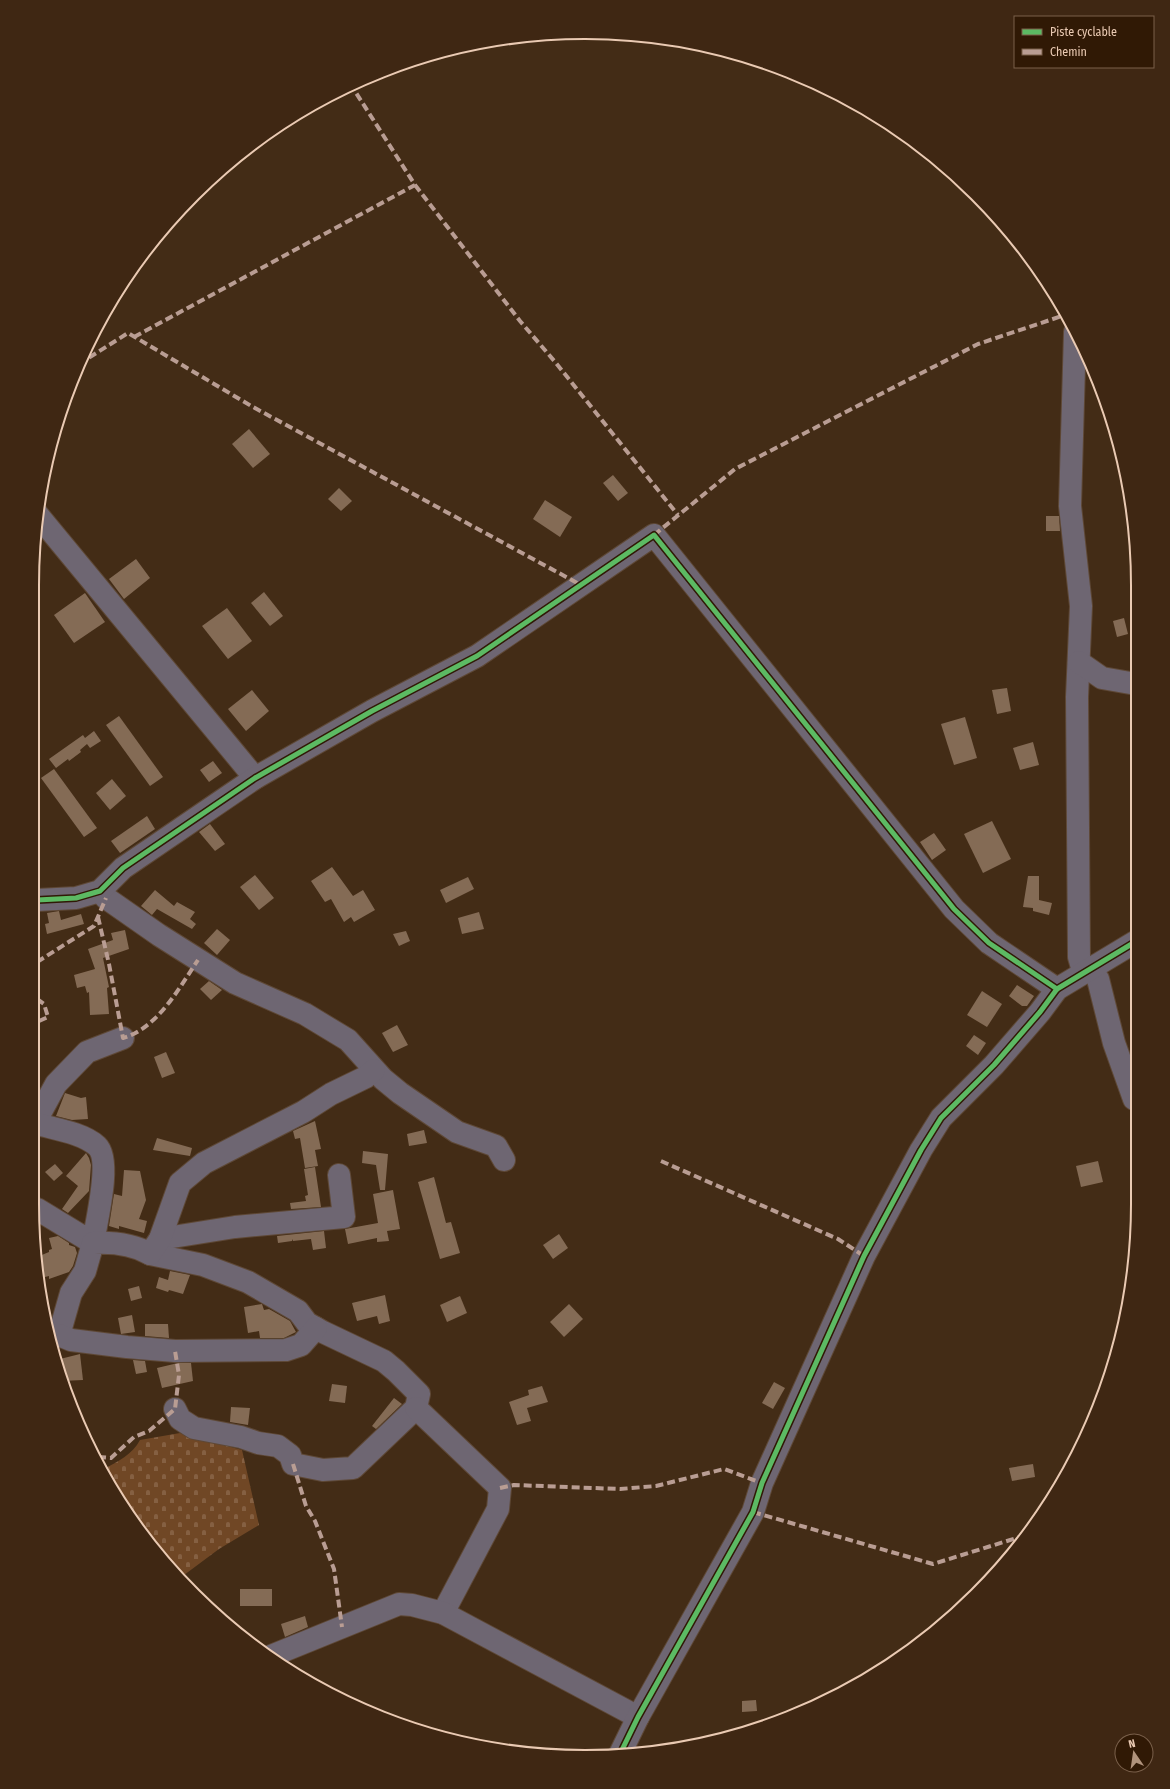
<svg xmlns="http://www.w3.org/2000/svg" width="1170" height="1789" font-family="'Fira Sans Condensed',sans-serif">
<defs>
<pattern id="cemetery-stones" width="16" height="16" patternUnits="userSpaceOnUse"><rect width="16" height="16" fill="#704725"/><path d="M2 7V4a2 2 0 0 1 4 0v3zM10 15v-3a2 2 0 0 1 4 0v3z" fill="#856042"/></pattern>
</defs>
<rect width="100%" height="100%" fill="#432c16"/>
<path fill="url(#cemetery-stones)" d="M180 1433 242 1450 259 1525 219 1549 180 1578 125 1511 104 1469C117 1462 133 1454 140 1440Z"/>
<g fill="#846b55">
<polygon points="249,429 270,454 253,468 232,444"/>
<polygon points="613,475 628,493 618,501 603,483"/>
<polygon points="339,488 352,501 341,511 328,499"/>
<polygon points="545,500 572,517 560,537 533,519"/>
<polygon points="1046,516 1059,516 1060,531 1046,531"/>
<polygon points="136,559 150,578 124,599 109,579"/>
<polygon points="264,592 283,616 270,626 251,603"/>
<polygon points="85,593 105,622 74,643 54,615"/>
<polygon points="227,608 252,641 228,659 202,626"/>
<polygon points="1124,618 1128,634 1117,637 1113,621"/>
<polygon points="1007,688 1011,711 997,714 992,690"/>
<polygon points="252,690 269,711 246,731 228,709"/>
<polygon points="119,716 163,777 150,786 106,725"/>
<polygon points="965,717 977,758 954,765 941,724"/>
<polygon points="94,731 101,741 90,748 87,744 80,750 81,752 69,761 68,759 56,768 49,759 83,735 85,738"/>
<polygon points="1033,742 1039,765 1020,770 1013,748"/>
<polygon points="213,761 222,773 209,782 200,770"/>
<polygon points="54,769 97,828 84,837 41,778"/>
<polygon points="112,779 126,796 110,810 96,793"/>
<polygon points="147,816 155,829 120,853 111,841"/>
<polygon points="992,821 1011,859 983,873 964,834"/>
<polygon points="210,824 225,844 215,851 199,832"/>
<polygon points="934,833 946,850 932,860 920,842"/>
<polygon points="332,867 353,896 363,890 375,910 354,922 351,917 344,922 331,899 325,902 311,881"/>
<polygon points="255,875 274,898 259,910 240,887"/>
<polygon points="1028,876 1039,876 1039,900 1052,903 1049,915 1033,911 1033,908 1023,907"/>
<polygon points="468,877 474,889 446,903 440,890"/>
<polygon points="155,890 174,906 177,902 195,912 190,919 196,924 192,929 157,909 152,915 141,906"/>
<polygon points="59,911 61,920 81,914 84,924 47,934 45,924 49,923 47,913"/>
<polygon points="479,912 484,929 462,934 458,918"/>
<polygon points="217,929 230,940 217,955 204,943"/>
<polygon points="125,930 129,949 103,958 109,987 107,988 109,1014 90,1015 89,992 87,993 85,986 77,988 74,975 95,969 88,949 113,940 111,933"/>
<polygon points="406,931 410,941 399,946 393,934"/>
<polygon points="209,981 222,990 211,1000 200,989"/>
<polygon points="1017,985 1034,996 1027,1006 1022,1006 1009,996"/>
<polygon points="982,991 1002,1004 987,1027 967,1015"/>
<polygon points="397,1025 408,1045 393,1052 382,1033"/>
<polygon points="974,1035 986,1043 978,1055 966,1046"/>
<polygon points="166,1052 175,1073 162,1078 154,1057"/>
<polygon points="65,1093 81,1098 86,1097 88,1119 72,1120 56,1116"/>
<polygon points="315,1121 321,1149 315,1150 318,1166 305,1168 300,1138 295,1139 293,1131"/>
<polygon points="424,1130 427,1143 409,1146 407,1134"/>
<polygon points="157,1138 192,1148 190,1156 153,1150"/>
<polygon points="363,1151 388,1154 385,1190 380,1190 376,1165 362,1163"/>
<polygon points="86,1153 89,1158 91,1165 89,1191 68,1213 62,1209 78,1186 66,1176"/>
<polygon points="1098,1161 1103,1182 1081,1187 1076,1166"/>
<polygon points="55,1164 63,1173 54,1181 45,1172"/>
<polygon points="315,1167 321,1207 291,1209 290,1203 306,1201 305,1196 308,1195 304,1169"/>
<polygon points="124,1170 140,1171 146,1200 139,1219 147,1221 144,1233 119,1226 119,1229 109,1226 114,1194 122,1196"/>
<polygon points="434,1177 446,1223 451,1222 460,1253 440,1259 418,1182"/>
<polygon points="393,1190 400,1229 387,1231 389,1241 377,1242 377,1238 348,1244 345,1229 378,1223 373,1194"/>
<polygon points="324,1231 326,1248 313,1250 311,1239 293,1241 293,1239 292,1241 278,1243 277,1236"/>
<polygon points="559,1234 568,1248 553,1259 543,1245"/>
<polygon points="58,1236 69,1243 69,1245 75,1247 77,1253 73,1266 69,1272 49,1279 49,1276 41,1278 37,1257 49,1252 49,1250 52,1249 49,1238"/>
<polygon points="170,1271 190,1275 183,1294 169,1290 168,1292 156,1288 159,1277 168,1280"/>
<polygon points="139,1286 142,1298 131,1301 128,1289"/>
<polygon points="385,1295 390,1321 379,1324 377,1316 357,1321 352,1303"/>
<polygon points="460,1296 467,1313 447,1322 440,1305"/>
<polygon points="262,1304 264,1310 269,1309 290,1321 296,1332 284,1338 260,1338 259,1331 248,1333 244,1307"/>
<polygon points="569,1304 583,1319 564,1337 550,1322"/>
<polygon points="132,1315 135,1332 121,1334 118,1318"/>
<polygon points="145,1324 168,1324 169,1338 145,1336"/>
<polygon points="80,1354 83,1380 61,1381 56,1360"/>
<polygon points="133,1360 145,1361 147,1372 136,1374"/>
<polygon points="178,1363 191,1363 193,1381 162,1388 157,1368"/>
<polygon points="774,1382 785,1388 773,1409 762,1403"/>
<polygon points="332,1384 347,1386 345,1403 329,1401"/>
<polygon points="542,1386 548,1402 527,1408 531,1421 517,1425 509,1402 529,1395 528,1390"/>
<polygon points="394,1398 402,1404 376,1429 372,1426"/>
<polygon points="231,1407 250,1408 248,1425 230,1422"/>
<polygon points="1033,1464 1035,1477 1012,1481 1009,1468"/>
<rect x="240" y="1589" width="32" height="17"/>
<polygon points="305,1616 308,1627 285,1637 281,1624"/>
<polygon points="756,1700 757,1711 742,1712 742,1701"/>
</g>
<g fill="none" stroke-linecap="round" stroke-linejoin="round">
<g stroke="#5e4836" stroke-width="24">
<g id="minor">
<polyline points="1075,332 1070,506 1081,606 1077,697 1079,957 1081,964 1090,969 1098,979 1114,1043 1134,1099"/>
<polyline points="37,514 255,778"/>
<polyline points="1079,662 1102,678 1136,684"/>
<polyline points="100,891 106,898 159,935 235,983 305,1014 348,1040 383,1079 400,1093 457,1132 496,1146 504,1160"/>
<polyline points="37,900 76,898 100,891 123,868 255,778 372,711 477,656 654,535 954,909 989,943 1057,989"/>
<polyline points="37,1119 56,1084 87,1052 123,1038"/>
<path d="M37 1124C55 1129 83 1133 97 1146 112 1160 96 1223 93 1243L37 1209"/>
<polyline points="160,1239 235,1227 344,1217 339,1175"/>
<polyline points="150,1254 203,1265 248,1282 298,1311 307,1323 323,1332 384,1361 396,1371 419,1394 416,1408 353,1468 323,1470 293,1464 290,1455 278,1446 258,1443 241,1437 194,1428 180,1419 175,1409"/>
<path d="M59 1335 71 1293 85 1271 93 1243C113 1242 133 1244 150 1254L160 1239 180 1183 204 1163 303 1112 331 1094 366 1077 374 1070"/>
<polyline points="51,1336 59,1335 71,1340 127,1347 175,1351 286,1350 301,1345 316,1328"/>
<polyline points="416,1408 500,1488 498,1509 443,1613"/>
<polyline points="271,1656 399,1604 412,1605 443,1613 638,1717"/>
<polyline points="619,1756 638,1717 753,1512 762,1483 864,1256 921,1150 941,1118 994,1065 1040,1012 1057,989 1135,942"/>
</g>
</g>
<use href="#minor" stroke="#6e6672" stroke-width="22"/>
<g stroke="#b99d93" stroke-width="4" stroke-dasharray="8 4" stroke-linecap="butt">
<polyline points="415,185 520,321 556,363 678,515"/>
<polyline points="134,337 415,185 351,85"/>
<polyline points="79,364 128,333 253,407 581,585"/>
<polyline points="654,535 735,469 978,344 1065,315"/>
<path d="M98 917 109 964 123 1038C158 1028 179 988 198 960"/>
<polyline points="37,962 94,926 106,898"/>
<polyline points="37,999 44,1004 48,1017 37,1022"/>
<polyline points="661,1161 838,1239 864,1256"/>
<polyline points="98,1457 111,1458 134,1437 149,1431 175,1409 179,1375 175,1351"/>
<polyline points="293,1464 306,1506 315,1521 334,1569 342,1627"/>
<polyline points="500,1488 514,1485 620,1489 656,1486 724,1469 762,1483"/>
<polyline points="753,1512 933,1564 1023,1536"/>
</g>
<g stroke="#301905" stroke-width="8">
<g id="cycleway">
<polyline points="37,900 76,898 100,891 123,868 255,778 372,711 477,656 654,535 954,909 989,943 1057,989"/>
<polyline points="619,1756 638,1717 753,1512 762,1483 864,1256 921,1150 941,1118 994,1065 1040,1012 1057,989 1135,942"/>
</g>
</g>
<use href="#cycleway" stroke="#5cba63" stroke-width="5"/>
</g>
<path d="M0 0H1170V1789H0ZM585 39H585A546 546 0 0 1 1131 585V1204A546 546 0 0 1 585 1750H585A546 546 0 0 1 39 1204V585A546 546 0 0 1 585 39Z" fill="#3f2713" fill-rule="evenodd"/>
<path fill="none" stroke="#eacab3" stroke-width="2" d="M585 39H585A546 546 0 0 1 1131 585V1204A546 546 0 0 1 585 1750H585A546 546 0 0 1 39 1204V585A546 546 0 0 1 585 39Z"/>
<rect x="1014" y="16" width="140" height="52" fill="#301905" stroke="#7a604b"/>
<rect x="1022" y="29" width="20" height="6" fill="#5cba63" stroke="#7a604b"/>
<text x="1050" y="36" font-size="12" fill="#eacab3">Piste cyclable</text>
<rect x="1022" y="49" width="20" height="6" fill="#b99d93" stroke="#7a604b"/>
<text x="1050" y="56" font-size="12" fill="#eacab3">Chemin</text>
<g transform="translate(1134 1753) rotate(347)"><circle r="19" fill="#301905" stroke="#7a604b"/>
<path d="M0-3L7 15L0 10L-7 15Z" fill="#b0937c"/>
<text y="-6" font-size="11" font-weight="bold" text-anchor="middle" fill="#eacab3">N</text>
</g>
</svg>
